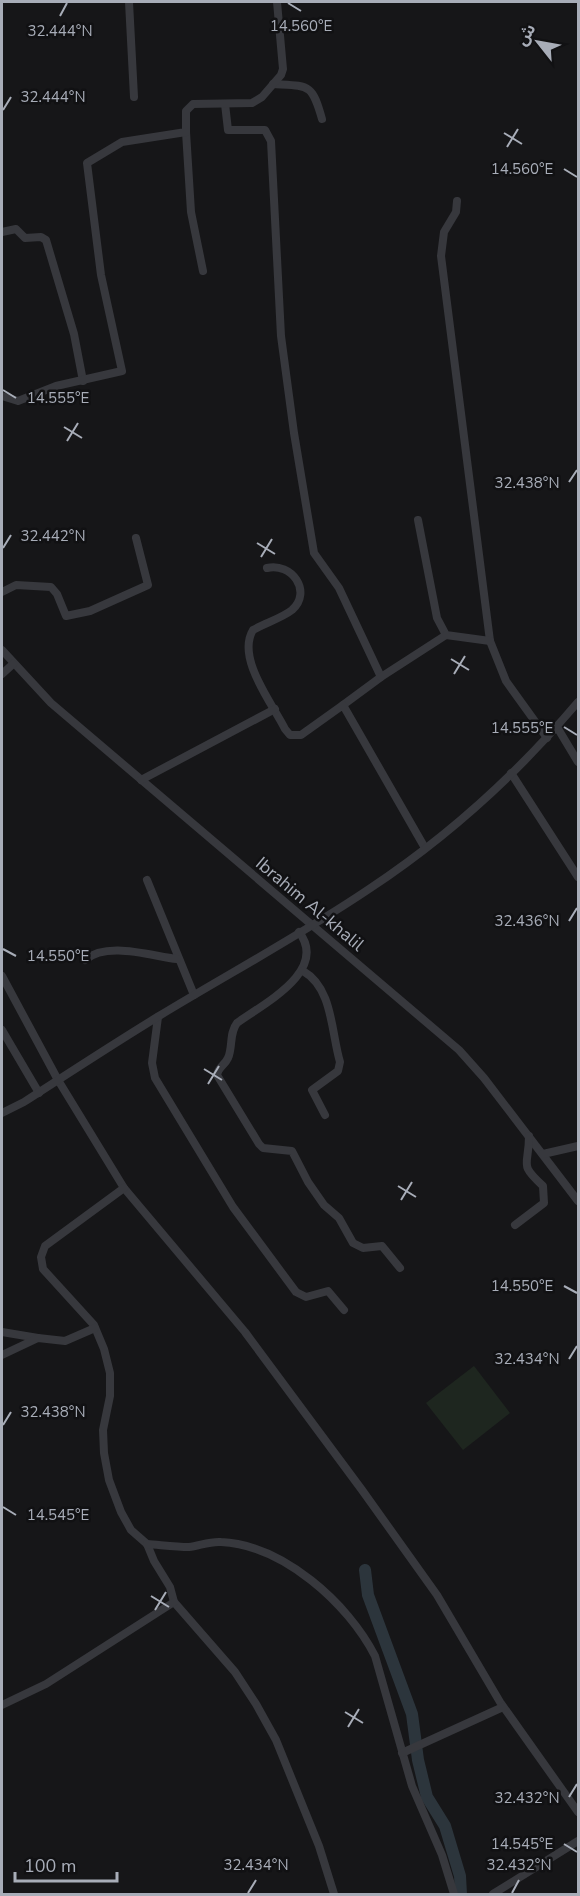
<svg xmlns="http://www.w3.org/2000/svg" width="580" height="1896" font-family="'Nunito Sans','Noto Sans Arabic',sans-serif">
<rect width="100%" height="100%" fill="#161618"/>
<polygon fill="#1e261f" points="474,1366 510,1413 463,1450 426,1403"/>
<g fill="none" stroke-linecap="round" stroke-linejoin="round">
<polyline stroke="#2c353c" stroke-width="12" points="365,1570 368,1595 412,1714 418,1760 427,1797 445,1826 460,1876 461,1894"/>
<g stroke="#37383d" stroke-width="8">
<polyline points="129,2 134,97"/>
<path d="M273 84C309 86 312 83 322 119"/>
<polyline points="225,104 228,130 265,130 271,141 281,336 294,433 314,553 339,588 381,677 343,705"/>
<polyline points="186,132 191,212 203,271"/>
<polyline points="457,201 456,212 444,232 441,256 490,641 506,681 547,738"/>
<polyline points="2,232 16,229 25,238 41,237 46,240 74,334 83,381"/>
<polyline points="2,396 18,401 56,386 122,371 101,275 87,163 122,142 186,132 186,111 193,104 252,103 262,97 281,75 283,69 277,2"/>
<polyline points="418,520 437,618 446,635 490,641"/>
<path d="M267 568C291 562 313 591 292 610 282 618 265 623 253 630 236 658 272 703 285 729L290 735H301L343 705 425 848"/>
<polyline points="2,592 16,585 51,587 57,594 66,616 90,611 148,585 136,538"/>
<polyline points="2,650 51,703 459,1050 484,1078 578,1201"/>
<polyline points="2,674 13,664"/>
<polyline points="381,677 446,635"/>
<polyline points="557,727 578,762"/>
<polyline points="511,773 578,877"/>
<polyline points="141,780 275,709"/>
<polyline points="147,880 194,995"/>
<path d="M299 932C329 971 263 1004 237 1023 229 1033 233 1047 228 1058 225 1065 218 1067 217 1075L259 1144 263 1148 292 1151 308 1182 324 1205 339 1218 353 1243 363 1248 382 1246 400 1268"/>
<path d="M85 960C107 941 151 956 177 959"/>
<path d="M303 971C333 988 331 1032 340 1062L338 1071 312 1090 325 1115"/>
<polyline points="2,976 58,1080 124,1188 245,1332 362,1490 437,1595 500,1702 578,1812"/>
<polyline points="158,1017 152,1063 155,1078 233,1207 296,1292 306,1297 328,1291 344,1310"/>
<polyline points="2,1030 39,1093"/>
<path d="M2 1113 24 1102C69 1073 113 1044 159 1016 228 974 301 935 369 889 446 838 518 773 578 702"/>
<polyline points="543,1154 578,1146"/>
<polyline points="124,1188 45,1246 41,1257 43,1269 94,1325 104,1349 110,1373 110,1396 103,1430 104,1453 109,1480 121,1512 131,1530 147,1544 154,1561 170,1587 174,1602 235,1672 256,1704 276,1740 319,1846 334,1894"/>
<path d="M515 1225 544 1203 543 1186C518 1163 529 1167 529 1136"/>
<polyline points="2,1332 38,1338"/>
<polyline points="2,1355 38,1338 65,1341 95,1328"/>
<path d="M147 1544C161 1545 175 1547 189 1547 199 1546 210 1541 221 1542 283 1545 348 1603 375 1656L412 1786 442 1855 454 1894"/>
<polyline points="2,1705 46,1684 174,1602"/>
<polyline points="402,1753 503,1707"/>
<polyline points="493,1894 578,1841"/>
</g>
</g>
<path fill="none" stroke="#a8adb8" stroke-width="2" d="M288 3 301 11M60 16 67 3M3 110 11 97M504 133 522 144M507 147 518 129M564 169 577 177M3 390 16 398M64 427 82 438M67 441 78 423M569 482 577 470M257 543 275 554M3 548 11 535M261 557 272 539M451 659 469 670M454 674 465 656M564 727 577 735M569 921 577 908M3 949 16 956M204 1069 222 1080M208 1084 219 1066M398 1186 416 1197M401 1200 412 1182M564 1286 577 1293M569 1359 577 1346M3 1425 11 1412M3 1507 16 1515M151 1596 169 1607M155 1610 166 1592M345 1712 363 1723M348 1727 359 1709M569 1797 577 1784M564 1844 577 1852M248 1893 256 1880M512 1893 519 1880"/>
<g text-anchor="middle" stroke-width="5" stroke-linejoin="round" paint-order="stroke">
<g font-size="18" fill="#a8adb8" stroke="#111113">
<text transform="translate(310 904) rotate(40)" y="6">Ibrahim Al-khalil</text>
</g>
</g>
<g font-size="15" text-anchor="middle" fill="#a8adb8" stroke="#111113" stroke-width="5" stroke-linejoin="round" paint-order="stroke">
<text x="301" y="31">14.560°E</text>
<text x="60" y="36">32.444°N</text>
<text x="53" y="102">32.444°N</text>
<text x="522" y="174">14.560°E</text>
<text x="58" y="403">14.555°E</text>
<text x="527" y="488">32.438°N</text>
<text x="53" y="541">32.442°N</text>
<text x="522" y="733">14.555°E</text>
<text x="527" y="926">32.436°N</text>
<text x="58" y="961">14.550°E</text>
<text x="522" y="1291">14.550°E</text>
<text x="527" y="1364">32.434°N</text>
<text x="53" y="1417">32.438°N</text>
<text x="58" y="1520">14.545°E</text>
<text x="527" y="1803">32.432°N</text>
<text x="522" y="1849">14.545°E</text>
<text x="256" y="1870">32.434°N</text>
<text x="519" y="1870">32.432°N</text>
</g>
<rect width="580" height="1896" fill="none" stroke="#a8adb8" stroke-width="6"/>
<g transform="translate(538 42) rotate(301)" stroke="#111113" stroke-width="4.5" paint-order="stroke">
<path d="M0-4.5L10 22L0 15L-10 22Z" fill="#a8adb8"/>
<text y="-9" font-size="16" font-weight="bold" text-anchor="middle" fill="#a8adb8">ش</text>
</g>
<path d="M15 1872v9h102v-9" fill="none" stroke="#a8adb8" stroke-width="3"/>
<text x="24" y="1872" font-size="18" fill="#a8adb8" stroke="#111113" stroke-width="4.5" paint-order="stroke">100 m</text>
</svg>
